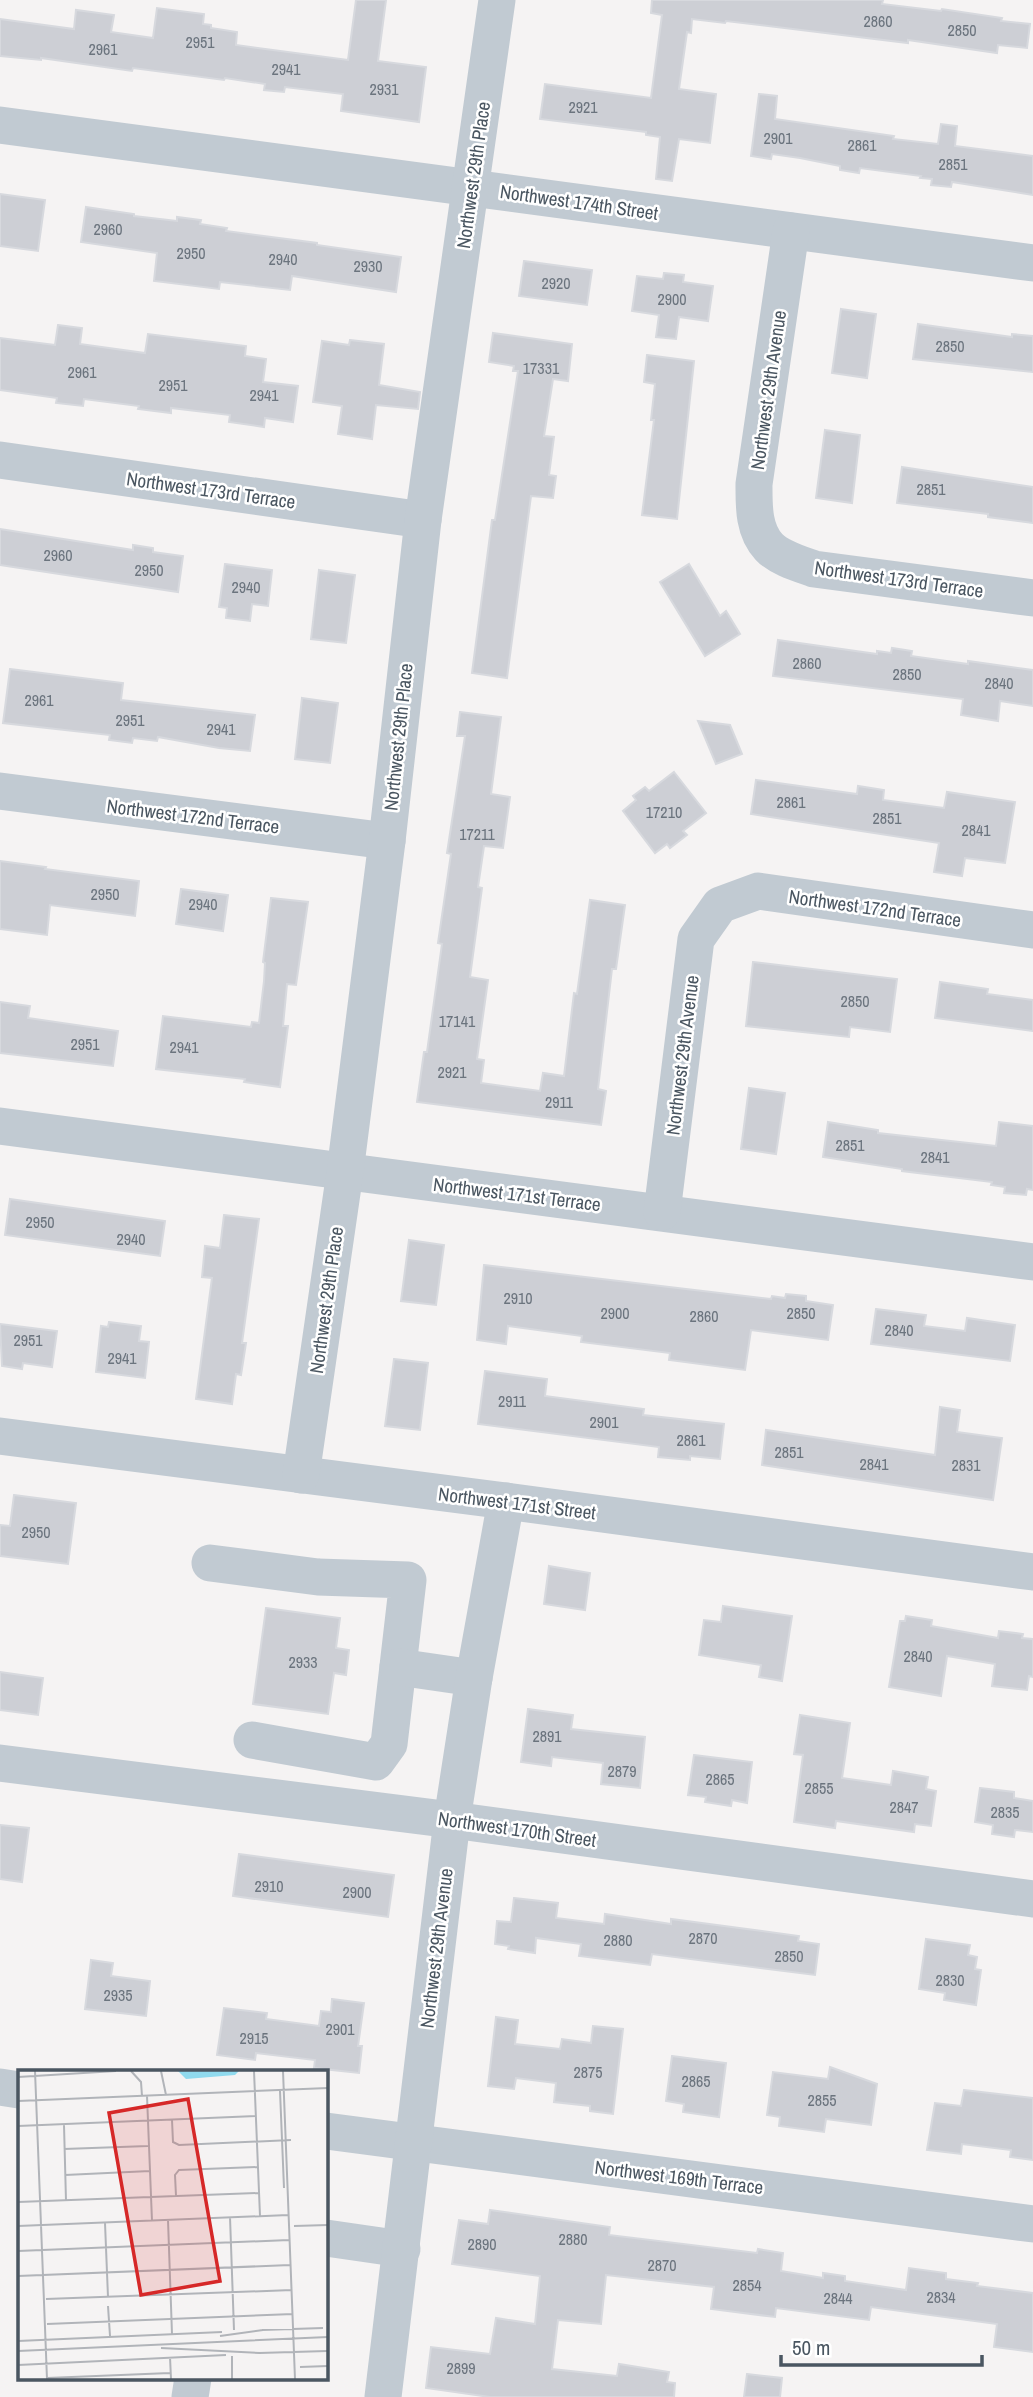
<svg xmlns="http://www.w3.org/2000/svg" width="1033" height="2397" font-family="'Archivo Narrow',sans-serif">
<rect width="100%" height="100%" fill="#f5f3f3"/>
<g fill="#cdcfd5" stroke="#d7d9de" stroke-width="2">
<polygon points="356,0 386,0 378,61 426,67 419,122 341,111 343,94 285,87 284,92 264,90 265,84 225,78 224,80 133,68 132,71 41,58 41,60 0,56 0,19 74,29 76,10 114,15 111,32 153,38 157,8 204,14 203,24 211,25 211,28 237,32 236,45 348,60"/>
<polygon points="652,0 883,0 882,4 941,11 942,9 1002,18 1001,21 1030,24 1027,48 998,45 997,53 908,40 908,43 726,21 725,23 692,19 691,33 687,32 679,89 716,94 710,143 679,139 672,181 656,179 660,137 646,135 646,132 540,119 545,84 651,98 662,15 651,13"/>
<polygon points="759,94 777,96 775,119 894,136 893,139 938,144 941,124 957,126 955,146 1033,156 1033,195 952,182 951,187 931,185 932,179 920,178 921,176 860,168 859,173 840,170 840,166 800,158 772,154 771,159 751,156"/>
<polygon points="0,194 45,200 38,251 0,246"/>
<polygon points="86,207 134,214 134,216 177,221 177,217 201,220 200,224 227,228 226,231 317,243 317,245 401,257 396,292 292,276 290,290 220,282 219,289 154,281 157,253 81,242"/>
<polygon points="524,261 592,270 587,305 519,296"/>
<polygon points="664,273 684,275 683,282 713,286 708,321 679,317 676,339 656,337 659,315 632,311 637,276 663,279"/>
<polygon points="841,309 876,314 867,378 832,373"/>
<polygon points="918,324 1012,337 1012,334 1033,336 1033,372 913,359"/>
<polygon points="58,325 82,328 80,344 145,353 148,334 246,346 245,356 266,359 263,382 298,386 293,422 265,418 264,427 229,422 230,415 171,408 171,413 138,409 139,406 84,399 83,406 56,403 57,398 0,390 0,338 55,345"/>
<polygon points="493,333 572,344 568,381 553,379 544,436 554,437 549,475 556,476 553,498 531,496 507,678 472,673 492,520 495,520 518,371 513,371 514,366 489,362"/>
<polygon points="350,340 384,344 379,385 420,392 418,409 376,405 372,439 338,434 342,406 313,402 322,341 349,345"/>
<polygon points="647,355 694,361 677,519 642,515 654,420 651,420 655,384 644,382"/>
<polygon points="825,430 860,435 852,503 816,498"/>
<polygon points="902,467 1033,487 1033,523 988,517 988,514 897,503"/>
<polygon points="0,529 133,550 133,545 153,548 153,552 183,556 178,592 0,565"/>
<polygon points="225,564 272,570 268,606 252,604 250,621 226,618 227,608 219,607"/>
<polygon points="689,564 720,616 726,611 740,634 705,656 660,582"/>
<polygon points="319,570 355,575 346,643 311,639"/>
<polygon points="778,640 877,654 877,651 891,653 892,648 912,651 911,656 968,664 968,661 1033,670 1033,706 1000,701 998,721 961,715 963,699 773,676"/>
<polygon points="10,669 123,683 121,700 255,715 250,751 219,748 158,737 157,741 133,738 132,743 109,740 110,735 3,723"/>
<polygon points="302,698 338,703 330,763 295,759"/>
<polygon points="460,712 501,717 491,794 510,797 503,848 484,846 478,887 482,888 470,977 488,980 477,1059 484,1060 481,1083 540,1091 543,1073 564,1076 574,993 577,994 590,900 625,905 616,969 612,969 598,1089 606,1091 601,1125 417,1102 424,1052 427,1052 442,944 438,943 451,854 447,853 465,736 457,736"/>
<polygon points="698,721 730,725 742,754 716,764"/>
<polygon points="674,772 706,813 683,831 687,835 670,848 667,844 655,853 623,811 636,800 633,796 645,787 649,791"/>
<polygon points="756,780 857,794 858,786 884,790 883,800 944,808 947,792 1015,802 1005,863 965,858 962,876 934,872 939,843 751,814"/>
<polygon points="0,861 46,867 45,869 139,881 135,916 50,905 47,935 0,929"/>
<polygon points="181,889 228,895 223,931 176,924"/>
<polygon points="271,898 308,902 296,985 287,984 283,1026 288,1026 280,1087 244,1082 245,1079 156,1069 163,1016 251,1027 252,1022 259,1023 264,981 265,963 263,962"/>
<polygon points="753,962 897,979 890,1032 850,1027 849,1037 746,1026"/>
<polygon points="940,982 988,989 987,994 1033,1000 1033,1031 935,1018"/>
<polygon points="0,1002 30,1006 28,1018 118,1031 113,1066 0,1053"/>
<polygon points="749,1088 785,1093 776,1154 741,1149"/>
<polygon points="828,1122 878,1130 878,1133 996,1146 999,1122 1033,1126 1033,1190 1027,1189 1026,1195 1004,1193 1005,1187 991,1185 992,1182 902,1171 902,1169 823,1157"/>
<polygon points="10,1199 165,1221 160,1256 5,1235"/>
<polygon points="224,1215 259,1219 242,1343 246,1343 241,1375 236,1374 232,1404 196,1399 212,1278 202,1277 205,1246 220,1248"/>
<polygon points="409,1240 444,1245 436,1305 401,1301"/>
<polygon points="484,1265 771,1299 772,1296 785,1298 786,1294 806,1296 806,1301 833,1305 828,1340 751,1330 745,1370 669,1360 670,1353 581,1342 582,1336 508,1326 506,1344 477,1340"/>
<polygon points="876,1309 926,1315 924,1326 965,1331 967,1318 1015,1325 1010,1361 871,1344"/>
<polygon points="109,1322 141,1326 139,1341 149,1342 145,1378 96,1372 101,1326 108,1327"/>
<polygon points="0,1324 57,1331 52,1367 23,1363 22,1369 2,1366"/>
<polygon points="394,1359 428,1363 420,1430 385,1426"/>
<polygon points="485,1371 547,1379 545,1396 644,1409 643,1415 724,1424 720,1459 690,1456 690,1460 658,1457 659,1447 478,1424"/>
<polygon points="940,1407 960,1410 957,1432 1002,1438 993,1500 762,1465 766,1430 935,1455"/>
<polygon points="14,1495 76,1503 68,1564 0,1556 0,1525 10,1526"/>
<polygon points="549,1566 590,1573 585,1610 544,1604"/>
<polygon points="723,1606 792,1616 782,1681 759,1677 761,1665 699,1655 704,1620 721,1622"/>
<polygon points="266,1608 340,1618 336,1648 349,1650 346,1675 334,1673 328,1714 253,1704"/>
<polygon points="906,1616 932,1620 931,1626 998,1638 999,1631 1023,1634 1022,1638 1033,1639 1033,1677 1029,1676 1027,1690 992,1686 995,1664 947,1656 941,1696 889,1687 900,1621 905,1621"/>
<polygon points="0,1672 43,1678 38,1715 0,1710"/>
<polygon points="528,1709 573,1715 571,1729 645,1737 640,1788 601,1784 603,1763 552,1757 551,1766 521,1762"/>
<polygon points="800,1715 850,1723 842,1778 891,1785 893,1771 928,1777 926,1789 936,1791 931,1826 915,1824 914,1832 836,1821 835,1828 794,1822 803,1755 794,1754"/>
<polygon points="694,1755 752,1762 747,1803 732,1800 731,1806 705,1802 706,1797 688,1795"/>
<polygon points="980,1788 1014,1792 1014,1798 1033,1801 1033,1832 1015,1830 1014,1837 992,1834 993,1825 975,1822"/>
<polygon points="0,1825 29,1828 22,1882 0,1879"/>
<polygon points="239,1854 394,1875 388,1917 233,1896"/>
<polygon points="514,1898 558,1903 556,1918 604,1924 605,1914 671,1924 671,1919 799,1936 798,1941 819,1944 815,1975 652,1954 650,1965 579,1956 581,1944 536,1938 535,1953 508,1949 509,1946 495,1944 497,1921 511,1922"/>
<polygon points="926,1939 970,1945 968,1955 977,1957 975,1969 981,1970 976,2005 944,2000 945,1993 919,1989"/>
<polygon points="91,1960 113,1963 111,1976 150,1981 146,2016 85,2009"/>
<polygon points="332,1999 364,2003 358,2046 362,2046 359,2073 314,2068 315,2060 256,2053 255,2060 217,2055 224,2008 267,2013 266,2019 319,2026 321,2011 331,2012"/>
<polygon points="496,2017 518,2020 515,2044 560,2049 562,2039 591,2043 593,2026 623,2029 613,2114 590,2111 590,2106 554,2102 556,2083 516,2078 514,2089 488,2086"/>
<polygon points="672,2056 726,2063 719,2117 683,2112 684,2104 666,2101"/>
<polygon points="830,2067 877,2084 871,2125 826,2119 824,2132 779,2126 780,2117 767,2115 773,2072 828,2079"/>
<polygon points="964,2090 1033,2098 1033,2160 1010,2157 1011,2150 962,2144 961,2154 927,2150 935,2103 961,2106"/>
<polygon points="490,2210 610,2227 609,2235 757,2253 758,2249 783,2253 781,2271 823,2278 823,2273 845,2276 845,2281 906,2290 909,2268 946,2273 946,2279 978,2283 977,2286 1033,2293 1033,2352 994,2347 997,2324 871,2307 869,2320 776,2308 775,2317 711,2309 714,2287 606,2275 601,2324 558,2320 552,2369 617,2376 619,2364 669,2372 667,2382 675,2383 674,2397 490,2397 426,2388 431,2347 490,2354 496,2318 535,2324 540,2276 452,2264 459,2220 488,2224"/>
<polygon points="747,2374 782,2378 780,2397 744,2397"/>
</g>
<g fill="none" stroke-linecap="round" stroke-linejoin="round">
<g stroke="#c1cad2" stroke-width="37">
<polyline points="0,125 1033,263"/>
<path d="M791 231 754 484C754 505 753 530 769 547 779 558 800 564 814 569L1033 598"/>
<polyline points="0,460 423,520"/>
<polyline points="0,791 387,841"/>
<polyline points="0,1126 1033,1262"/>
<polyline points="662,1212 696,939 720,905 758,891 1033,930"/>
<polyline points="0,1436 506,1501 1033,1572"/>
<polyline points="301,1475 345,1172 387,841 423,520 497,0"/>
<polyline points="210,1563 318,1577 408,1580 389,1744 376,1762 252,1740"/>
<polyline points="398,1667 474,1678"/>
<polyline points="0,1763 452,1820 1033,1899"/>
<polyline points="0,2087 19,2090"/>
<polyline points="326,2131 1033,2224"/>
<polyline points="326,2238 402,2249"/>
<polyline points="190,2397 193,2378"/>
<polyline points="383,2397 452,1820 474,1678 506,1501"/>
</g>
</g>
<g text-anchor="middle" stroke-width="5" stroke-linejoin="round" paint-order="stroke">
<g font-size="16" fill="#6b747e">
<text x="878" y="27">2860</text>
<text x="962" y="36">2850</text>
<text x="200" y="48">2951</text>
<text x="103" y="55">2961</text>
<text x="286" y="75">2941</text>
<text x="384" y="95">2931</text>
<text x="583" y="113">2921</text>
<text x="778" y="144">2901</text>
<text x="862" y="151">2861</text>
<text x="953" y="170">2851</text>
<text x="108" y="235">2960</text>
<text x="191" y="259">2950</text>
<text x="283" y="265">2940</text>
<text x="368" y="272">2930</text>
<text x="556" y="289">2920</text>
<text x="672" y="305">2900</text>
<text x="950" y="352">2850</text>
<text x="541" y="374">17331</text>
<text x="82" y="378">2961</text>
<text x="173" y="391">2951</text>
<text x="264" y="401">2941</text>
<text x="931" y="495">2851</text>
<text x="58" y="561">2960</text>
<text x="149" y="576">2950</text>
<text x="246" y="593">2940</text>
<text x="807" y="669">2860</text>
<text x="907" y="680">2850</text>
<text x="999" y="689">2840</text>
<text x="39" y="706">2961</text>
<text x="130" y="726">2951</text>
<text x="221" y="735">2941</text>
<text x="791" y="808">2861</text>
<text x="664" y="818">17210</text>
<text x="887" y="824">2851</text>
<text x="976" y="836">2841</text>
<text x="477" y="840">17211</text>
<text x="105" y="900">2950</text>
<text x="203" y="910">2940</text>
<text x="855" y="1007">2850</text>
<text x="457" y="1027">17141</text>
<text x="85" y="1050">2951</text>
<text x="184" y="1053">2941</text>
<text x="452" y="1078">2921</text>
<text x="559" y="1108">2911</text>
<text x="850" y="1151">2851</text>
<text x="935" y="1163">2841</text>
<text x="40" y="1228">2950</text>
<text x="131" y="1245">2940</text>
<text x="518" y="1304">2910</text>
<text x="615" y="1319">2900</text>
<text x="801" y="1319">2850</text>
<text x="704" y="1322">2860</text>
<text x="899" y="1336">2840</text>
<text x="28" y="1346">2951</text>
<text x="122" y="1364">2941</text>
<text x="512" y="1407">2911</text>
<text x="604" y="1428">2901</text>
<text x="691" y="1446">2861</text>
<text x="789" y="1458">2851</text>
<text x="874" y="1470">2841</text>
<text x="966" y="1471">2831</text>
<text x="36" y="1538">2950</text>
<text x="918" y="1662">2840</text>
<text x="303" y="1668">2933</text>
<text x="547" y="1742">2891</text>
<text x="622" y="1777">2879</text>
<text x="720" y="1785">2865</text>
<text x="819" y="1794">2855</text>
<text x="904" y="1813">2847</text>
<text x="1005" y="1818">2835</text>
<text x="269" y="1892">2910</text>
<text x="357" y="1898">2900</text>
<text x="703" y="1944">2870</text>
<text x="618" y="1946">2880</text>
<text x="789" y="1962">2850</text>
<text x="950" y="1986">2830</text>
<text x="118" y="2001">2935</text>
<text x="340" y="2035">2901</text>
<text x="254" y="2044">2915</text>
<text x="588" y="2078">2875</text>
<text x="696" y="2087">2865</text>
<text x="822" y="2106">2855</text>
<text x="573" y="2245">2880</text>
<text x="482" y="2250">2890</text>
<text x="662" y="2271">2870</text>
<text x="747" y="2291">2854</text>
<text x="941" y="2303">2834</text>
<text x="838" y="2304">2844</text>
<text x="461" y="2374">2899</text>
</g>
<g font-size="19" fill="#4a5661" stroke="#fff">
<text transform="translate(473 175) rotate(-82)" y="7">Northwest 29th Place</text>
<text transform="translate(579 202) rotate(8)" y="7">Northwest 174th Street</text>
<text transform="translate(768 390) rotate(-82)" y="7">Northwest 29th Avenue</text>
<text transform="translate(211 490) rotate(8)" y="7">Northwest 173rd Terrace</text>
<text transform="translate(899 579) rotate(8)" y="7">Northwest 173rd Terrace</text>
<text transform="translate(398 737) rotate(-84)" y="7">Northwest 29th Place</text>
<text transform="translate(193 816) rotate(7)" y="7">Northwest 172nd Terrace</text>
<text transform="translate(875 908) rotate(8)" y="7">Northwest 172nd Terrace</text>
<text transform="translate(682 1055) rotate(-83)" y="7">Northwest 29th Avenue</text>
<text transform="translate(517 1194) rotate(7)" y="7">Northwest 171st Terrace</text>
<text transform="translate(326 1300) rotate(-82)" y="7">Northwest 29th Place</text>
<text transform="translate(517 1503) rotate(7)" y="7">Northwest 171st Street</text>
<text transform="translate(517 1829) rotate(8)" y="7">Northwest 170th Street</text>
<text transform="translate(436 1948) rotate(-83)" y="7">Northwest 29th Avenue</text>
<text transform="translate(679 2177) rotate(7)" y="7">Northwest 169th Terrace</text>
</g>
</g>
<g transform="translate(18 2070)">
<rect width="310" height="310" fill="#f5f3f3"/>
<path d="M160 1H221L217 5 168 9Z" fill="#90daee"/>
<path fill="none" stroke="#b1b4b9" stroke-width="2" d="M17 1 29 309M113 1 123 12 124 26M143 1 148 25M236 1 242 146M265 1 277 309M0 7 98 1M262 21 266 118M129 26 134 151M0 31 310 18M154 50 155 72 161 75 273 70M46 55 48 131M0 56 238 46M46 79 130 76M47 105 132 101M158 126 157 105 161 100 240 97M0 132 241 123M212 147 216 260M150 150 154 264M87 153 90 227M0 156 270 145M276 156 310 155M0 181 271 170M0 206 272 195M28 229 274 220M90 236 92 266M29 254 275 244M244 260 305 258M202 266 245 260M0 271 204 262M143 278 242 283M0 281 310 267M241 283 309 281M214 286V309M152 287 153 309M0 295 208 285M282 297 310 296M29 308 152 303"/>
<path fill="#d62828" fill-opacity="0.15" stroke="#d62828" stroke-width="3.5" d="M170 29 202 211 123 225 91 43Z"/>
<rect width="310" height="310" fill="none" stroke="#4a5661" stroke-width="3.5"/>
</g>
<path d="M781 2355v10h201v-10" fill="none" stroke="#4a5661" stroke-width="3.5"/>
<text x="792" y="2355" font-size="21" fill="#4a5661" stroke="#ffffff" stroke-width="5" paint-order="stroke">50 m</text>
</svg>
